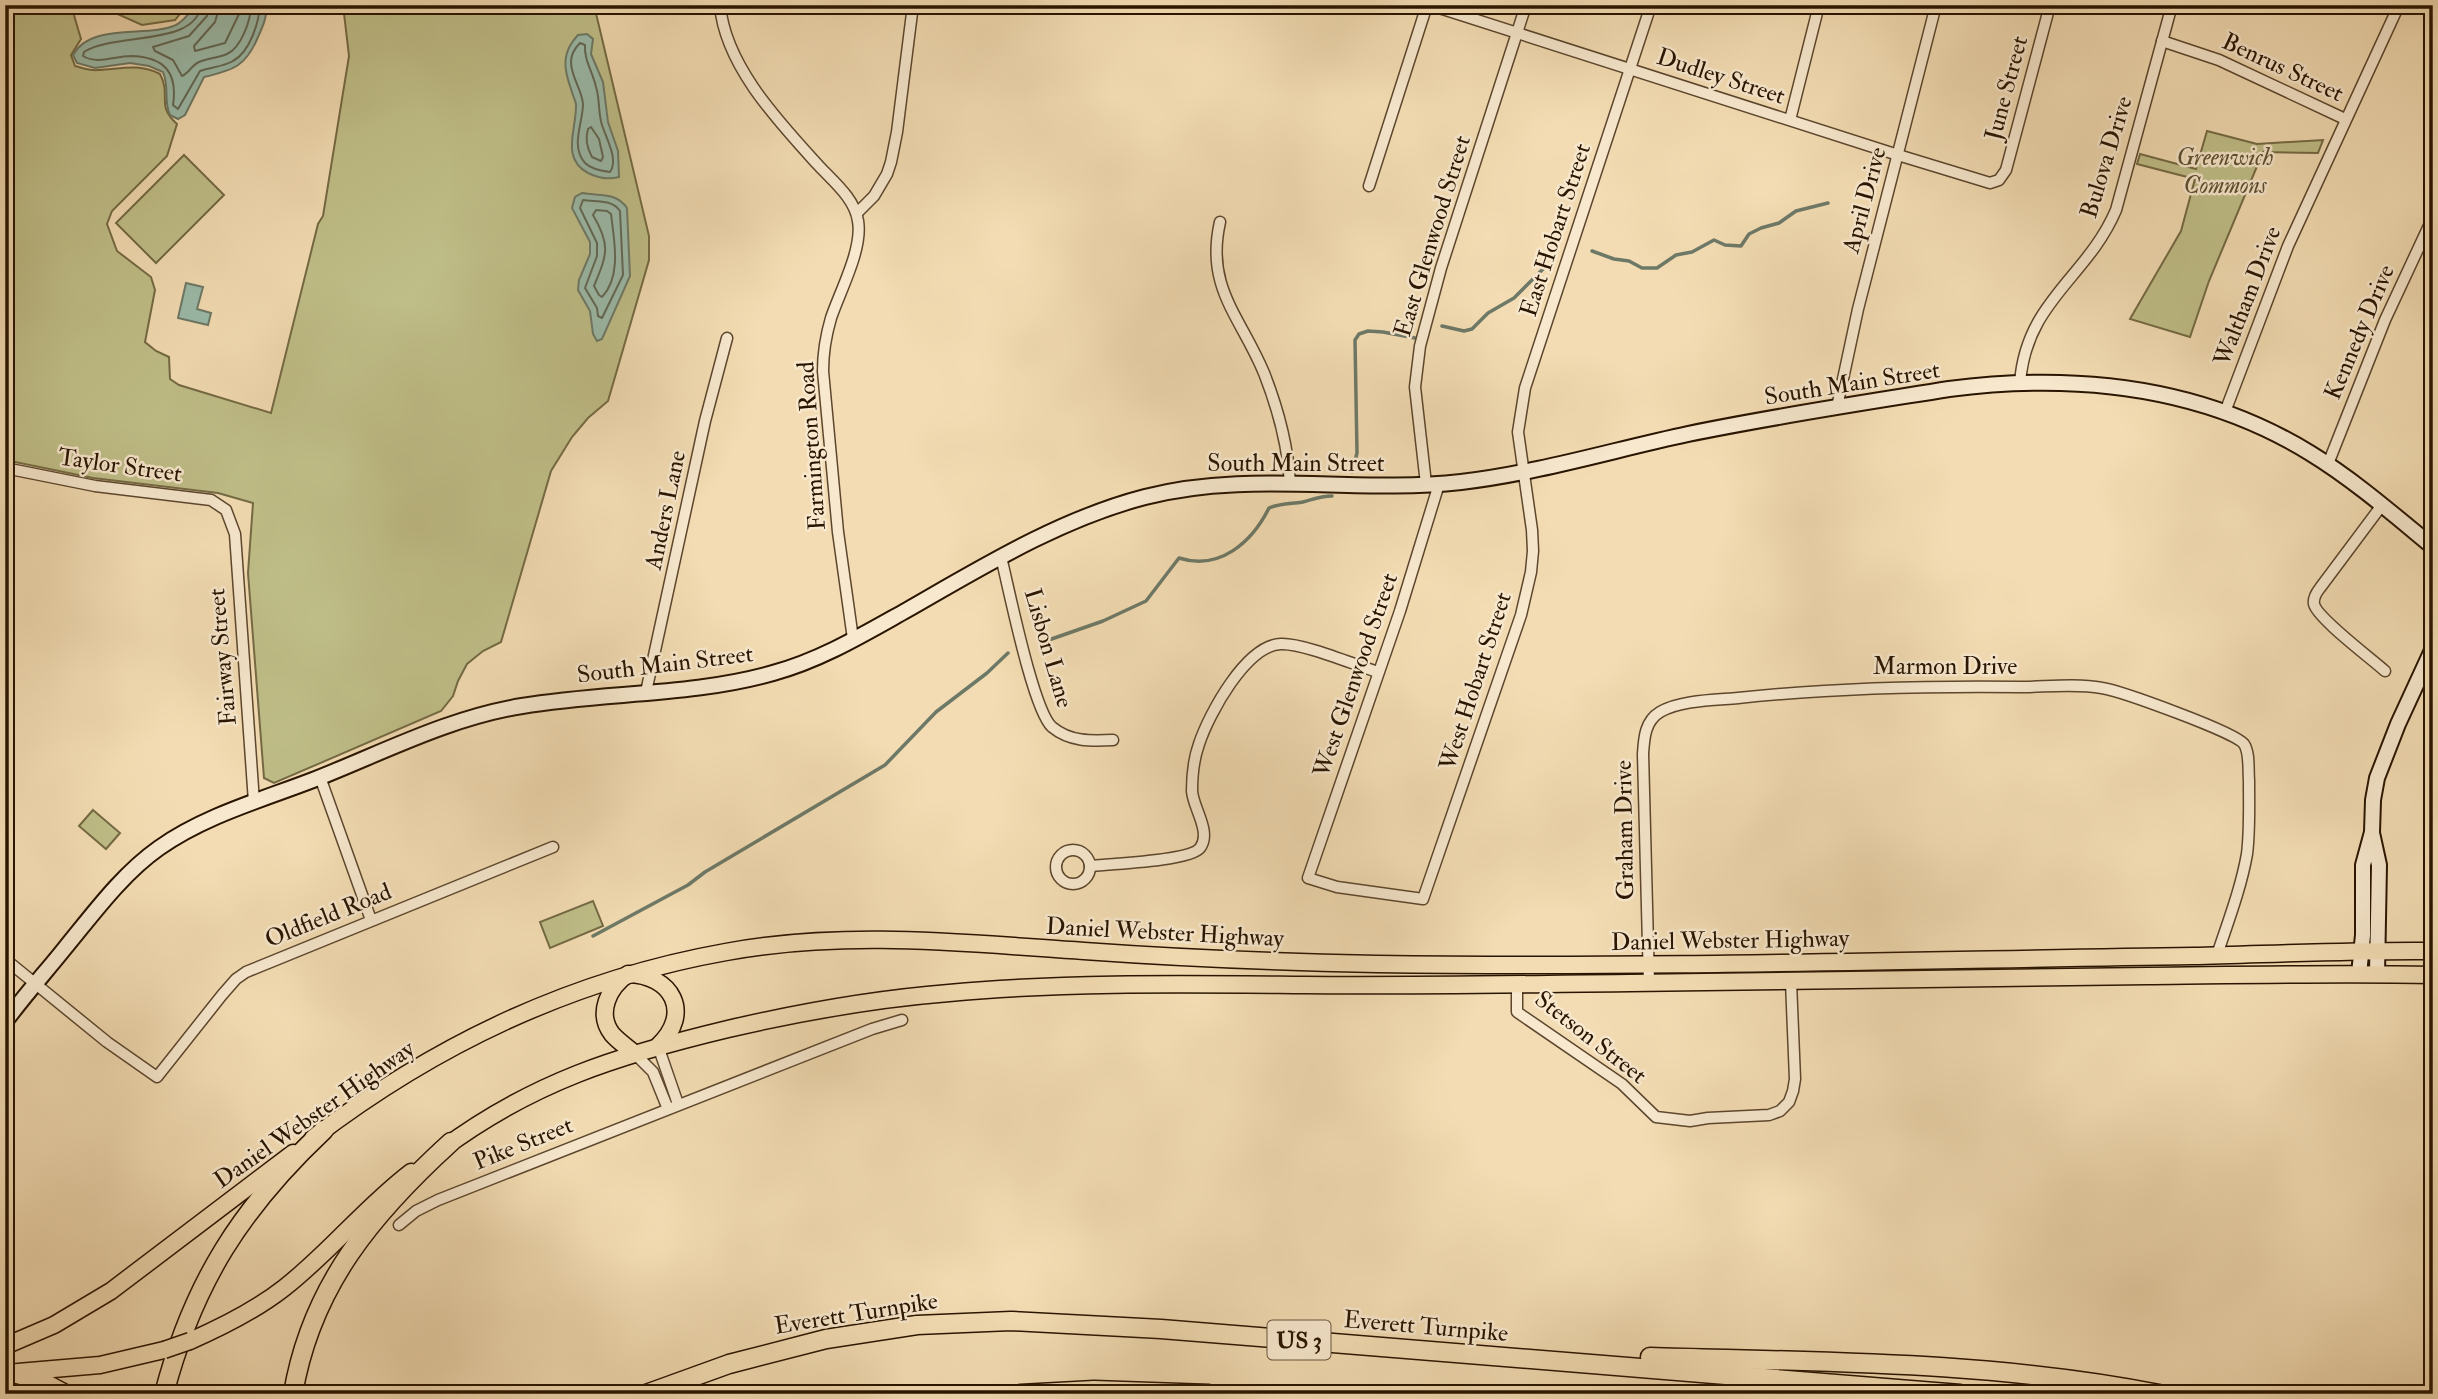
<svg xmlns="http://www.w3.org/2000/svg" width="2438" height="1399" font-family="'IM FELL Double Pica',serif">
<rect width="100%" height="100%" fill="#f3dcb3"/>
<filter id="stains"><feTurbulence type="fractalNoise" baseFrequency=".00286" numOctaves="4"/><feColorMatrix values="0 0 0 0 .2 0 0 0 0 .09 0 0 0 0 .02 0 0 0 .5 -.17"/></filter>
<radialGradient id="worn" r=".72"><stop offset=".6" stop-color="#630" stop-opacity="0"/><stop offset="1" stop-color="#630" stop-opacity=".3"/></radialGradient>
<g fill="#c0bf89" stroke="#746a44" stroke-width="2">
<path d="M5 5H71L81 39 71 55 75 66C83 68 90 71 98 70 121 69 138 63 160 74 172 97 155 104 177 124L167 156 112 211 107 224 117 251 151 277 155 290 145 342 156 351 169 357 170 379 179 385 271 413 318 224 323 216 349 56 343 5H594L649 236V260L608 401 588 418 572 437 551 471 501 642 483 651 467 664 458 681 453 696 441 711 274 783 264 778 248 573 253 503 218 493 93 478 5 460Z"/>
<polygon points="111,5 187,5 175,20 142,25 113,12"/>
<polygon points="2207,131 2257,144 2323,140 2318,153 2263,152 2209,281 2190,337 2130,319 2181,231 2195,179 2137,164 2140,154 2196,169"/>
<polygon points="184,155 224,195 156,263 116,223"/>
<polygon points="93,810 120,833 106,849 79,826"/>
<polygon points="593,901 603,926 550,948 540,922"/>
</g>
<g fill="#9bbcab" stroke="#6d7967" stroke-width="2">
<path d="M196 5H267C267 17 263 26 258 37 246 66 234 70 204 77L185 115 178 119 170 115C163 100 170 90 163 72L149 66 130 63 95 68 77 63 73 55C91 22 148 38 176 25 184 21 190 12 196 5Z"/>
<path d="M587 34 593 39 591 54 603 82 608 122 618 151 619 177C608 180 598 178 588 173 560 158 577 129 576 104 575 99 572 94 571 89 563 67 562 52 578 35Z"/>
<path d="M582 193C599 196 616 192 627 208L630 276 602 339 597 341 593 334 590 311 578 290 579 280 590 254V242L572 208 575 197Z"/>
<polygon points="186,283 203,287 197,309 211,313 208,325 178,318"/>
</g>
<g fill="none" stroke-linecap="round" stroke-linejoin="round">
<g stroke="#626856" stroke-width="2">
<path d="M201 5C196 47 114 32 84 52L83 56C98 65 114 56 131 56 164 57 178 72 173 105L178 109 200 71C211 67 223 67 233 61 250 52 259 22 260 5"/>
<path d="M209 5 207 16 189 36 153 47 155 51 173 60 182 76C189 73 192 65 199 62 208 58 218 58 227 54 241 48 251 20 251 5"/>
<polyline points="220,5 215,22 194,46 195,51 225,43 240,12 241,5"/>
<path d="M580 43 585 45C584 61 593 72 596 87 600 99 598 113 602 125 606 138 619 160 610 172 602 171 591 169 585 163 570 146 583 123 583 104 582 90 571 77 571 62 571 55 575 48 580 43Z"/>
<path d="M591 127 599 139 603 157 601 161 592 157C587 148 585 139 588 129Z"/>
<path d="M583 200C596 202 612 199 620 211L623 275 602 318 598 316 597 308 585 288 597 256V243L580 208Z"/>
<path d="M596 210 607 211 611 214C614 240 622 276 602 297L599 295 594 286C607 255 611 245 593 215Z"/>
</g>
<g stroke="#6d7967" stroke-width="3.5">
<polyline points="1592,251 1614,259 1629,261 1642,268 1657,268 1676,255 1692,252 1714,240 1725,245 1741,246 1749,234 1761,228 1779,223 1796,211 1828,203"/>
<polyline points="1442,326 1464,331 1472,329 1488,313 1514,298 1545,267"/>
<polyline points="1352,472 1357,453 1355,340 1359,334 1368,331 1383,332 1415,338"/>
<path d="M1043 642 1103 621 1146 601 1179 558C1220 571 1252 542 1269 508 1281 503 1291 504 1303 502 1314 499 1320 496 1332 496"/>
<polyline points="593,936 688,885 705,872 885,765 936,712 987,673 1008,653"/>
</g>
<g stroke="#5c462d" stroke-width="13">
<g id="street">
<path d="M720 5C725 66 780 123 819 166 834 182 855 199 858 221 863 249 840 291 831 318 826 335 823 353 823 371L838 532 853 639"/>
<polyline points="1430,5 1898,155 1990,183 1999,180 2006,170 2050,5"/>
<polyline points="2162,41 2219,60 2345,119"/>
<polyline points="1790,120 1819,5"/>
<polyline points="1369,186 1427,5"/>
<polyline points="857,213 874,196 887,174 891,162 897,132 913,5"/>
<path d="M1220 222C1205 288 1241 317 1264 373 1277 406 1288 447 1290 483"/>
<path d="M2020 383C2026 301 2087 278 2116 210L2172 5"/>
<polyline points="1837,407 1858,309 1936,5"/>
<polyline points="2225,412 2288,246 2399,5"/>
<polyline points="2328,464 2385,320 2433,217"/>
<polyline points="5,468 95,486 211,500 226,510 235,534 254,802"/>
<polyline points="1426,484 1415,387 1420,346 1441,268 1526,5"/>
<polyline points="1439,484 1400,611 1308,878 1337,887 1423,899 1521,615 1531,572 1533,551 1532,530 1518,432 1525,388 1651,5"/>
<path d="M2382 505 2320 588C2316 593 2313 598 2314 604 2317 618 2372 659 2385 671"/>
<path d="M1001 557C1009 589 1033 710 1052 727 1070 742 1091 741 1113 740"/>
<polyline points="646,692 705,421 727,338"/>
<polyline points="320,777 371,920"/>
<circle cx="1073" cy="867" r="17"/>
<path d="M1090 866C1110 864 1190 861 1200 848 1212 832 1193 808 1192 791 1192 776 1194 758 1199 744 1209 714 1246 645 1281 644 1303 643 1355 665 1378 672"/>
<polyline points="5,959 107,1042 157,1077 222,995 236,979 246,972 553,847"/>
<path d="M1649 983 1643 754C1644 738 1645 721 1660 712 1680 700 1716 700 1738 698 1831 688 1924 686 2018 687 2045 687 2075 683 2102 688 2121 691 2235 732 2244 744 2250 753 2248 770 2249 780 2249 804 2250 830 2247 854 2241 888 2228 922 2217 955"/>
<polyline points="1517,984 1517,1012 1622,1084 1656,1117 1690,1121 1708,1118 1769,1115 1780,1111 1789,1102 1793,1091 1795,1079 1791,982"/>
<polyline points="658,1046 678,1104"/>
<polyline points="634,1053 653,1072 668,1109"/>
<polyline points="399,1225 416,1211 438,1200 872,1029 902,1020"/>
</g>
</g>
<g stroke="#291400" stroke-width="18">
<g id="secondary">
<polyline points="2372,833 2379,865 2377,973"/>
<polyline points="2359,974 2363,935 2363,865 2372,832 2373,800 2377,778 2398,724 2433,648"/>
<path d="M5 1022C24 996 45 973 65 948 93 914 122 874 159 848 204 816 261 800 313 780 382 753 448 718 522 706 605 692 692 696 773 673 821 660 864 634 907 610 982 567 1060 519 1145 497 1249 470 1355 494 1461 482 1538 473 1613 450 1688 434 1775 416 1862 403 1949 389 2074 373 2201 386 2310 453 2354 480 2393 514 2433 547"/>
</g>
</g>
<g stroke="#291400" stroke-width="19">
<g id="primary">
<path d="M634 1053C627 1047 618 1041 612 1034 596 1013 609 987 628 974 672 975 693 1013 658 1046"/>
<path d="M313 1138C436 1044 574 979 726 952 845 930 964 943 1084 951 1181 958 1279 962 1377 964 1649 968 1921 960 2193 956 2273 954 2353 950 2433 951"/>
<path d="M441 1150C532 1082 619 1055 728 1029 801 1012 874 999 949 993 1067 982 1186 984 1304 985 1413 986 1521 984 1630 983 1803 981 1975 978 2148 976 2243 975 2338 973 2433 975"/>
<path d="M190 1341C222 1327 256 1310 284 1288 329 1253 365 1207 411 1172"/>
<polyline points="5,1346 54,1325 111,1291 293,1153"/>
<polyline points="18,1372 100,1365 164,1350"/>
</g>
</g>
<g stroke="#291400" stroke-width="21">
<g id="highway">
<path d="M1650 1357C1820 1362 1991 1361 2159 1394"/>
<polyline points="9,1372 37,1379 65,1394"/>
<path d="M164 1394C193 1283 241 1208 324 1130"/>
<path d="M293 1394C311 1286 373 1213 451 1142"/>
<polyline points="646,1394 729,1364 826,1339 917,1325 1011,1321 1161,1329 1960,1394"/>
<polyline points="1021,1394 1094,1390 1209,1394"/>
</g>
</g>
<use href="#street" stroke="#f7e8ce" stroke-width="10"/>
<use href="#secondary" stroke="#f7e8ce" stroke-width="14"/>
<use href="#primary" stroke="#f3dcb3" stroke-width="16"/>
<use href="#highway" stroke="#f3dcb3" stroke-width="18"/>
<g stroke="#291400" stroke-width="19" stroke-linecap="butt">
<polyline id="primary-bridge" points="164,1350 190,1341"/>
</g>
<use href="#primary-bridge" stroke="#f3dcb3" stroke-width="16"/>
</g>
<g text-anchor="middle" stroke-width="5" stroke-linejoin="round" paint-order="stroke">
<rect fill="#f7e8ce" stroke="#67543e" stroke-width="2" x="1267.5" y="1320.5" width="63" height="39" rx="5"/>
<g font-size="23" font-weight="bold" fill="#291400">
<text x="1299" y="1348">US 3</text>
</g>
<g font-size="24" fill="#291400" stroke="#f7e8ce">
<text transform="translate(2283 67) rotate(25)" y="8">Benrus Street</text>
<text transform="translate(1721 76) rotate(18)" y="8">Dudley Street</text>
<text transform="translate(2006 88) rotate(-75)" y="8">June Street</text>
<text transform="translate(2106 157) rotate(-73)" y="8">Bulova Drive</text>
<text transform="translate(1864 200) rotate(-75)" y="8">April Drive</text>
<text transform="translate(1555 230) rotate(-72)" y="8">East Hobart Street</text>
<text transform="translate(1432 236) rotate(-73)" y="8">East Glenwood Street</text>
<text transform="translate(2247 296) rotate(-69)" y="8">Waltham Drive</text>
<text transform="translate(2359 332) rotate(-67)" y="8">Kennedy Drive</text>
<text transform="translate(1852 383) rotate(-9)" y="8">South Main Street</text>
<text transform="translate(811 446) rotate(-94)" y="8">Farmington Road</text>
<text x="1296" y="471">South Main Street</text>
<text transform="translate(120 465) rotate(8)" y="8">Taylor Street</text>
<text transform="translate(665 510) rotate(-78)" y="8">Anders Lane</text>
<text transform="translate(1049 648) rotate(74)" y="8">Lisbon Lane</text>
<text transform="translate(222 657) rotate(-95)" y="8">Fairway Street</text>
<text transform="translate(665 664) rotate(-7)" y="8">South Main Street</text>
<text x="1945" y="674">Marmon Drive</text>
<text transform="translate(1355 675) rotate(-71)" y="8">West Glenwood Street</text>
<text transform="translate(1475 681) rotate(-72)" y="8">West Hobart Street</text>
<text transform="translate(1624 830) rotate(-91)" y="8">Graham Drive</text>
<text transform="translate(328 915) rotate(-22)" y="8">Oldfield Road</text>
<text transform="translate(1165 932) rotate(3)" y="8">Daniel Webster Highway</text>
<text transform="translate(1730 940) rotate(-1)" y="8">Daniel Webster Highway</text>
<text transform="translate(1591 1037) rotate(38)" y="8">Stetson Street</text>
<text transform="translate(314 1114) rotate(-35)" y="8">Daniel Webster Highway</text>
<text transform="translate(523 1143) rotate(-22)" y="8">Pike Street</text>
<text transform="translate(856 1313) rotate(-9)" y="8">Everett Turnpike</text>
<text transform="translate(1426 1326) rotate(5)" y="8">Everett Turnpike</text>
</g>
<g font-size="24" font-style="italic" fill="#5e5030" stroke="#f7e8ce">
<text x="2225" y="165">Greenwich<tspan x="2225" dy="28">Commons</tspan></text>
</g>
</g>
<rect width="2438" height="1399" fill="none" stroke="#f3dcb3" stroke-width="28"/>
<rect x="7" y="7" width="2424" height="1385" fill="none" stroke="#291400" stroke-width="3.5"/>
<rect x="14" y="14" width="2410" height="1371" fill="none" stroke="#291400" stroke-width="2"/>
<rect width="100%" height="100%" filter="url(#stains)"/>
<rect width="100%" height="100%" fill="url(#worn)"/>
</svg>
